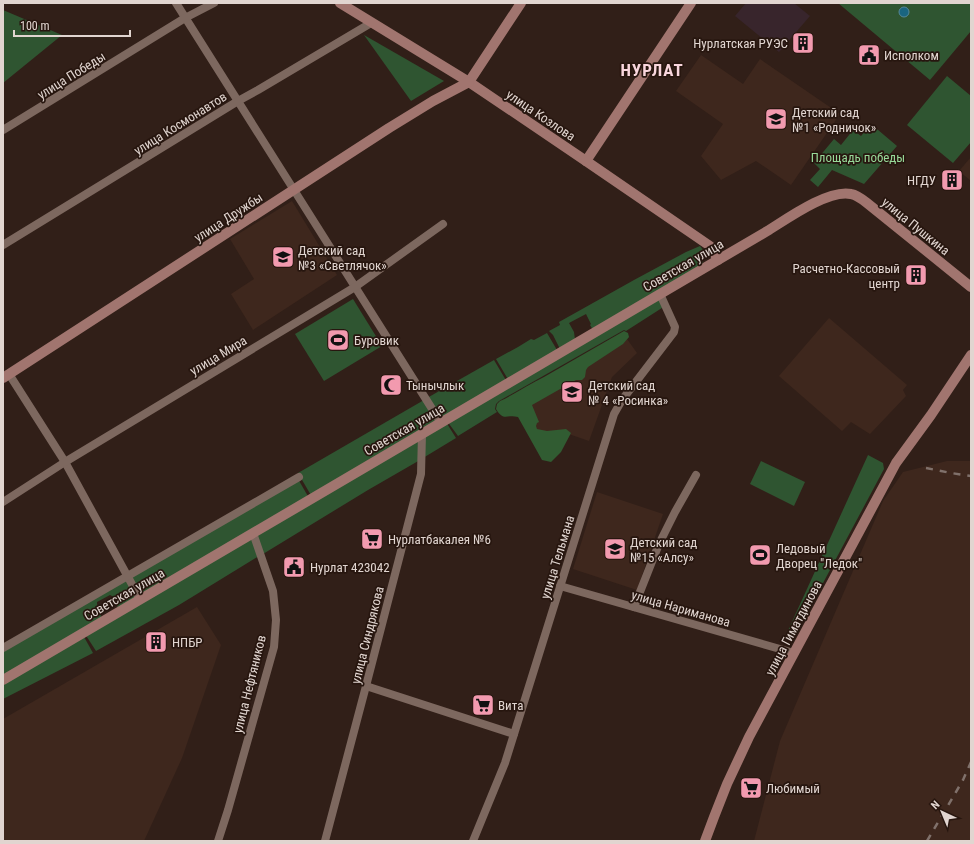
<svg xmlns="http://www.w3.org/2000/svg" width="974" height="844" font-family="'Roboto Condensed',sans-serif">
<rect width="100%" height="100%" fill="#311f18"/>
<polygon fill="#38252c" points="746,3 794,3 810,16 779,52 735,16"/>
<g fill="#3e271d">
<polygon points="701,55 743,84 760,59 840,114 791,185 756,161 721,180 701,156 723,124 676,91"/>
<polygon points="971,157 971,181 959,171"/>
<polygon points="292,201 337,275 253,330 231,294 254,279 230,239"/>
<polygon points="829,318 907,385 903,390 906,396 870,434 851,422 842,431 779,376"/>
<polygon points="627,339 637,353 612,377 589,441 560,431 537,446 513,407"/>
<polygon points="947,461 971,461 971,841 754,841 780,741 883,501 903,472"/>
<polygon points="597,492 663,514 637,590 573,569"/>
<polygon points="197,607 221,645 182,758 144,841 3,841 3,719"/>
</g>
<g fill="#2f5531">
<polygon points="838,3 971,3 971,31 930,80"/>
<polygon points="3,10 62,35 3,83"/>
<polygon points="364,35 444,81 411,101"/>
<polygon points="947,76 971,96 971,142 953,163 907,125"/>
<polygon points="871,124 897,146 864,184 832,170 818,187 810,180 820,169 814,163 834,139 841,145 853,130 861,136"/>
<polygon points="700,246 703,250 704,253 701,257 703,264 593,330 590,325 591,324 586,314 569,323 574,332 575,340 560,349 553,335 549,331 560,325 559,322 634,280 686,252"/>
<polygon points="660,296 665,306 626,331 624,330 499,401 496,404 495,409 497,412 458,436 447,421"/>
<polygon points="353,299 382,346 324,381 295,334"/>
<polygon points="547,333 557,350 509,381 496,359 518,347 531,339 534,340"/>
<polygon points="494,360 507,382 441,421 427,398"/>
<polygon points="424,400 438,422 312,497 298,473"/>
<polygon points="446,422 456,438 423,458 422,436"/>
<polygon points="420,437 420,460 368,490 263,554 255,533"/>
<polygon points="868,455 883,463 884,469 792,641 786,635"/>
<polygon points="761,461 805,482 794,506 750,484"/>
<polygon points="298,479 309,498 141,597 129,576"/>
<polygon points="253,536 259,556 179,605 96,651 85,634"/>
<polygon points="126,578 137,598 119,610 112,596 110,595 97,602 97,604 102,619 3,678 3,649"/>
<polygon points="83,635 93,653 3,699 3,682"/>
</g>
<path fill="#315c32" d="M624 331 628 333 629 337 623 344 588 367 586 370 585 377 582 380H576L532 405 539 422 537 423 536 426 537 429 547 431 566 429 571 433 561 452 551 462 542 460 518 417C506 414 504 422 496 409L497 404 500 401C515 394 529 384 544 377Z"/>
<circle fill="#1a6580" stroke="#568798" cx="904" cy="12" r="5"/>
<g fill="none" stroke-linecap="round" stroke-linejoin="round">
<g stroke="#7d685f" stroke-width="8">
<polyline points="176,3 441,423"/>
<polyline points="3,130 185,18 214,3"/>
<polyline points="3,245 238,101 258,90 371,23"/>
<polyline points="9,374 65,462 140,599"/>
<polyline points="3,502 65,462 355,287 443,224"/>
<polyline points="560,586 794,653"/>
<polyline points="634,607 659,544 675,512 696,475"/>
<polyline points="3,648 299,477"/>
<polyline points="366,686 514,734"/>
<polyline points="218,841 228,810 274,647 276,620 273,591 253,533"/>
<polyline points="325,841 366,686 421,474 422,434"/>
<polyline points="473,841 505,763 614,414 622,400 674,332 675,327 660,294"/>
</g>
<g stroke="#a1756f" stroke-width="10">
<polyline points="340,3 469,82 586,161 710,246 718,260"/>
<polyline points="469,82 521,3"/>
<polyline points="586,161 691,3"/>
<polyline points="3,378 389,128 433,101 469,82"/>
<path d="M3 680 769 230C788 218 829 189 851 194 857 195 862 199 867 203L971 287"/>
<polyline points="705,841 714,817 727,784 749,737 896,463 931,415 971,355"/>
</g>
<g stroke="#80716b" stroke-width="2.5" stroke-dasharray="7 7" stroke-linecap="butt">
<polyline points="926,468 951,473 971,476"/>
<polyline points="927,841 963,780 971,762"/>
</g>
</g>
<defs>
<g id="building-square" transform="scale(1.15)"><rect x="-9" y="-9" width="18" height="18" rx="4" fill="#f29aaf" stroke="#27160f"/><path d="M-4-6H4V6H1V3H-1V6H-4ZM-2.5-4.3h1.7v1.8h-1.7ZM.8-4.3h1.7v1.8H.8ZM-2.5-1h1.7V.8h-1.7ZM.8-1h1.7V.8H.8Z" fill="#111"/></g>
<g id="civic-square" transform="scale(1.15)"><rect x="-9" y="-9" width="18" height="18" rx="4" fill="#f29aaf" stroke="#27160f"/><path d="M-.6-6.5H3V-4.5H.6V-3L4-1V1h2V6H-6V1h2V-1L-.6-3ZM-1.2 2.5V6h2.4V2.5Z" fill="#111"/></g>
<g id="school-square" transform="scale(1.15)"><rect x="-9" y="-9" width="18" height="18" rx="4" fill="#f29aaf" stroke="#27160f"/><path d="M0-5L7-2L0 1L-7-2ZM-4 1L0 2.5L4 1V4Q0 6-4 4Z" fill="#111"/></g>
<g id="stadium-square" transform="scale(1.15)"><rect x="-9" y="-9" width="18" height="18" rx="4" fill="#f29aaf" stroke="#27160f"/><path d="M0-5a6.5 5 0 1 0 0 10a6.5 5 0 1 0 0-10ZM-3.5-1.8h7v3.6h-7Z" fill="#111"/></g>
<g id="mosque-square" transform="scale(1.15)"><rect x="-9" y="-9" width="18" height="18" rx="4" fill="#f29aaf" stroke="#27160f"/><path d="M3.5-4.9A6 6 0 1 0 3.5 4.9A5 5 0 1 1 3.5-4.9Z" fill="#111"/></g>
<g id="supermarket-square" transform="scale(1.15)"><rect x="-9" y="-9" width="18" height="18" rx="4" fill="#f29aaf" stroke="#27160f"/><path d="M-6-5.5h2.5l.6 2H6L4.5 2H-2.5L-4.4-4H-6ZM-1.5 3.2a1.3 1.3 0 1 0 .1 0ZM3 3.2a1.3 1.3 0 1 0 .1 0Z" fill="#111"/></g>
</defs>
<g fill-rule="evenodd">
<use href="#building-square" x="803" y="43"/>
<use href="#civic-square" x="869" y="55"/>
<use href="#school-square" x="776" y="119"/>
<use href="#building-square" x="952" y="180"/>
<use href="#school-square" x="283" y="257"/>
<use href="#building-square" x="916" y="275"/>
<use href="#stadium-square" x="338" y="340"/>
<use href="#mosque-square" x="391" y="385"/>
<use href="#school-square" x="572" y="392"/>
<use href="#supermarket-square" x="372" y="539"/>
<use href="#school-square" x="615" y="549"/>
<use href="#stadium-square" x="760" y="555"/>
<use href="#civic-square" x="294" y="567"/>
<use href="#building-square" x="156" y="642"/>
<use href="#supermarket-square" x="483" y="705"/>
<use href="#supermarket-square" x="751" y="788"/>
</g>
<g text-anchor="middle" stroke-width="3.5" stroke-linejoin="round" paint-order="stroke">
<g font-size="13" fill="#e1d5d0" stroke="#27160f" text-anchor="start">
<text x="788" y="48" text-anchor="end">Нурлатская РУЭС</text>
<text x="884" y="60">Исполком</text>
<text x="792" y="117">Детский сад<tspan x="792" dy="15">№1 «Родничок»</tspan></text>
<text x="936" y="185" text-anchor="end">НГДУ</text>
<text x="298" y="255">Детский сад<tspan x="298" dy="15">№3 «Светлячок»</tspan></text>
<text x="900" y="273" text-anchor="end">Расчетно-Кассовый<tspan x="900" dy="15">центр</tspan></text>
<text x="354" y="345">Буровик</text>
<text x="406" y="390">Тынычлык</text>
<text x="588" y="390">Детский сад<tspan x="588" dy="15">№ 4 «Росинка»</tspan></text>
<text x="388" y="544">Нурлатбакалея №6</text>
<text x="630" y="547">Детский сад<tspan x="630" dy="15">№15 «Алсу»</tspan></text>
<text x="776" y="553">Ледовый<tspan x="776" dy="15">Дворец "Ледок"</tspan></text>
<text x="310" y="572">Нурлат 423042</text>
<text x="172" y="647">НПБР</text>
<text x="498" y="710">Вита</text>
<text x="766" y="793">Любимый</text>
</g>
<g font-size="13" fill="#e1d5d0" stroke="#27160f">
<text transform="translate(71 75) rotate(-32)" y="5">улица Победы</text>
<text transform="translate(541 115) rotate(34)" y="5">улица Козлова</text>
<text transform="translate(180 123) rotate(-32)" y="5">улица Космонавтов</text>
<text transform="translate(228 217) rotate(-33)" y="5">улица Дружбы</text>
<text transform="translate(916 226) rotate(39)" y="5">улица Пушкина</text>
<text transform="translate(683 265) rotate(-30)" y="5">Советская улица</text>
<text transform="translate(218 355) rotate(-31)" y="5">улица Мира</text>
<text transform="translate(404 429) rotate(-30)" y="5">Советская улица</text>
<text transform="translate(557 557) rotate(-73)" y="5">улица Тельмана</text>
<text transform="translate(124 594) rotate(-30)" y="5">Советская улица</text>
<text transform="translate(681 608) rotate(16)" y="5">улица Нариманова</text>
<text transform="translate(793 628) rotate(-62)" y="5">улица Гиматдинова</text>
<text transform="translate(367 635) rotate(-76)" y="5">улица Синдрякова</text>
<text transform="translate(249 684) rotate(-76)" y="5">улица Нефтяников</text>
</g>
<g font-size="13" fill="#98da99" stroke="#27160f">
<text x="858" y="162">Площадь победы</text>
</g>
<g font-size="17" font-weight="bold" letter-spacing="1" fill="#f9d6dd" stroke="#27160f">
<text x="652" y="76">НУРЛАТ</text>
</g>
</g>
<rect width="974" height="844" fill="none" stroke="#e1d5d0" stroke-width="8"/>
<g transform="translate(942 812) rotate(316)" stroke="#27160f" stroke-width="3" paint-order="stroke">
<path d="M0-3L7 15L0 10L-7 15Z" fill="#e1d5d0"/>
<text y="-6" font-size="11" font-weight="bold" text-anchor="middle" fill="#e1d5d0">N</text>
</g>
<path d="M14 30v6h116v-6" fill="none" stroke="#e1d5d0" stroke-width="2"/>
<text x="20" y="30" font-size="12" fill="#e1d5d0" stroke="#27160f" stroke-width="3" paint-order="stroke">100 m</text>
</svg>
